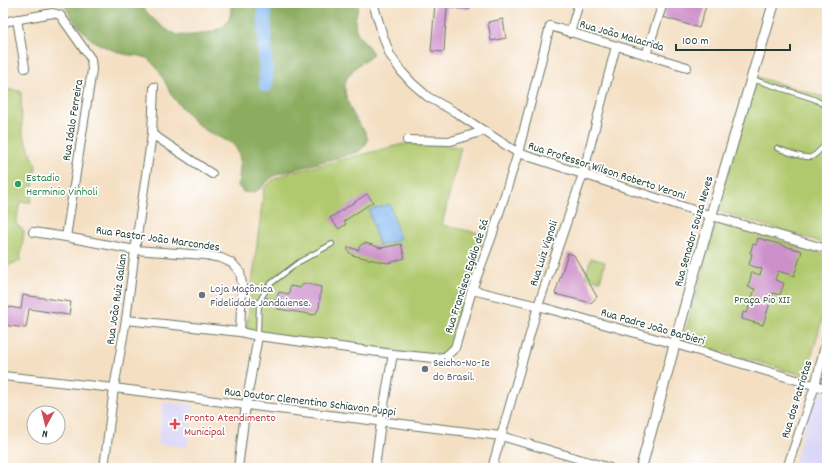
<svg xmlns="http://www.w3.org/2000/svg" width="830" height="471" font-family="Dekko,sans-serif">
<rect width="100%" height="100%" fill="#fff"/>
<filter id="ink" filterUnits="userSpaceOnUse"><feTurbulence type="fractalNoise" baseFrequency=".025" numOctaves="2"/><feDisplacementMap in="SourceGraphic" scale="8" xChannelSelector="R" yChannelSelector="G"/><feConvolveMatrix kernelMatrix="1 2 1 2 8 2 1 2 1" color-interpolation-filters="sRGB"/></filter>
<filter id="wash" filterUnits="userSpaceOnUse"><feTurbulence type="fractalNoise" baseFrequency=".012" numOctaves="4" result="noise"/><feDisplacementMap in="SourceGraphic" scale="16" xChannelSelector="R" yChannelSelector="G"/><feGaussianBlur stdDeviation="0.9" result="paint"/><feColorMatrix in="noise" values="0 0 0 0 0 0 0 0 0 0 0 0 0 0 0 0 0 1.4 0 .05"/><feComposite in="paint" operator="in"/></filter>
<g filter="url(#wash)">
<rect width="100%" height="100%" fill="#f4dfc3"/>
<g fill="#dad6f7">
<polygon points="815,392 827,395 827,468 793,468"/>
<polygon points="163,402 193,405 187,447 158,444"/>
</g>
<g fill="#b1c96e" stroke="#688351">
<polygon points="757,77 827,98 827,244 717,211"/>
<polygon points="3,89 21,91 22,132 36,166 31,202 20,202 16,224 24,231 20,261 11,264 3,272"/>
<polygon points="403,144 423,144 461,147 442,225 483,234 455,345 443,354 432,355 246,333 264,188 273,180 286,174"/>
<polygon points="717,221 827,255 827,302 806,376 683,340"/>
<polygon points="591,258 605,262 600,281 585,277"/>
</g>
<path fill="#8cad61" stroke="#56754a" d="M64 3H139C148 14 162 29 175 34 186 38 218 33 226 24 231 18 231 10 231 3H294V6L300 9H321L338 3H357L359 5C357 11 355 18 355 24 355 35 368 44 373 54 363 62 352 68 346 80 341 92 352 113 359 124 361 127 365 130 366 134 370 142 364 148 358 152L278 174C263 181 261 196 243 192L238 186C239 174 243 158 236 148 232 142 226 141 221 138 213 135 204 130 197 124 189 116 180 106 173 97 165 84 160 68 148 59 140 54 132 56 124 54 118 52 104 47 99 44 87 39 68 15 64 3Z"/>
<polygon fill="#83b7f1" stroke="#517a92" points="390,204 400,240 379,246 369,210"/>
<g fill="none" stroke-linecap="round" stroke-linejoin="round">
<polyline stroke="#83b7f1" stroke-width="14" points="264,3 266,85"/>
</g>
<g id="blocks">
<g fill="#cc8fc9">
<polygon points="435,3 470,3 470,9 447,7 444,52 431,51"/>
<polygon points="667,3 707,3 699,28 663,17"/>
<polygon points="503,19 506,38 491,41 488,22"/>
<polygon points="367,194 373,202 344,221 346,224 339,229 330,218"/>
<polygon points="758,238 802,251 794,276 778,271 775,280 784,283 780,295 773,293 763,325 742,319 743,312 747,313 755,289 748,287 752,272 760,275 762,269 749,265 752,254 750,253 753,244 756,245"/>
<polygon points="366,243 381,248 401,244 405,258 389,263 382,262 352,255 348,251 348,247 359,250 359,247 362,244"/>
<polygon points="568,253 574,255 597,297 591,303 555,294"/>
<polygon points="304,283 321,287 319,308 315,315 278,309 276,306 263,304 265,298 276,300 279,292 289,294 290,286 300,288"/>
<polygon points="23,295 71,302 69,315 29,309 26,328 3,325 3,306 21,309"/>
</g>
</g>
</g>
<g filter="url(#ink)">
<use href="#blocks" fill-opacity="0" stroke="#6a7666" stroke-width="1"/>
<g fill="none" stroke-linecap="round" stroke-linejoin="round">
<g stroke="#6a7666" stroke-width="6">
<g id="service">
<polyline points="752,79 814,99 821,103 827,107"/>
<path d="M777 148C785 151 803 159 811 157 814 156 817 153 819 151 822 148 825 145 827 141"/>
<polyline points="258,336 259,302 269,285 299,262 332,244"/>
</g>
</g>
<g stroke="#6a7666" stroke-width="10">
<g id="minor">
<polyline points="373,3 383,36 390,55 401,71 412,83 428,97 455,112 518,153 712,216 827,249"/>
<polyline points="17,19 25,68"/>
<polyline points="3,22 53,13 60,15 91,59 92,70 66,237"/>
<polyline points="570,33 579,3"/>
<polyline points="646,55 663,3"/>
<polyline points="152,134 212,174"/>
<polyline points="407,140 451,141 468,136 483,131"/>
<polyline points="33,232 66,237 135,250 205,255 221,258 232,263 240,272 242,284 240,332"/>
<polyline points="472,290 538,306 675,344 827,389"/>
<polyline points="126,320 240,332 258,336 393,354 434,358 445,357 455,348 472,290 492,236 518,153 550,26 687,67"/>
<polyline points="3,376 114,388 246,405 501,436 610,468"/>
<polyline points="104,468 114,388 126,320 135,250 152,134 154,87"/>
<polyline points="238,468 246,405 258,336"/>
<polyline points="375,468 381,422 393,354"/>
<polyline points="492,468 538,306 583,174 616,46"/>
<polyline points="787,468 815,386 827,337"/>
</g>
</g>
<g stroke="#6a7666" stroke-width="12">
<polyline id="tertiary" points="641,468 693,277 774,3"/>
</g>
<use href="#service" stroke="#fff" stroke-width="4"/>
<use href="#minor" stroke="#fff" stroke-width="8"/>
<use href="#tertiary" stroke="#fff" stroke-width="10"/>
</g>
</g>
<circle fill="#2e9e5b" stroke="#fff" stroke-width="1.5" cx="18" cy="184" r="4"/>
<g fill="#6b7280" stroke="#fff" stroke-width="1.5">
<circle cx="202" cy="295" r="4"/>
<circle cx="425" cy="369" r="4"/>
</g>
<path fill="#e0444e" stroke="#fff" stroke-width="1.5" d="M173 418h4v4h4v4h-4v4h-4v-4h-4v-4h4z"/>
<g text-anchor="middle" stroke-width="3.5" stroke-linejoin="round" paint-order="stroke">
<g font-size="12" fill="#1f3d34" stroke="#fff">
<text transform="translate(622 35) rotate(16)" y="4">Rua João Malacrida</text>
<text transform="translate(72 120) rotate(-81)" y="4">Rua Idalo Ferreira</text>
<text transform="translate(607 170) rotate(18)" y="4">Rua Professor Wilson Roberto Veroni</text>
<text transform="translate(693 231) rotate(-74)" y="4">Rua Senador Souza Neves</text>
<text transform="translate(158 238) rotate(8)" y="4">Rua Pastor João Marcondes</text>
<text transform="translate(543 253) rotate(-72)" y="4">Rua Luiz Vignoli</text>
<text transform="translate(466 276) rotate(-72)" y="4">Rua Francisco Egídio de Sá</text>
<text transform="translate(116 299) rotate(-82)" y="4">Rua João Ruiz Galian</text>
<text transform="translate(653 326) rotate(16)" y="4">Rua Padre João Barbieri</text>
<text transform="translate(796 399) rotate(-73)" y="4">Rua dos Patriotas</text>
<text transform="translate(310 401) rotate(7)" y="4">Rua Doutor Clementino Schiavon Puppi</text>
</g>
<g font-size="12" fill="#27864d" stroke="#fff" text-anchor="start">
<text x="26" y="181">Estadio<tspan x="26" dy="14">Herminio Vinholi</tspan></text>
</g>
<g font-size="12" fill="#5b616d" stroke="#fff" text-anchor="start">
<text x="210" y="292">Loja Maçônica<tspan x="210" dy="14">Fidelidade Jandaiense.</tspan></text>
<text x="433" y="366">Seicho-No-Ie<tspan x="433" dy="14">do Brasil.</tspan></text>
</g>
<g font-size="12" fill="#446042" stroke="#fff">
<text x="762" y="303">Praça Pio XII</text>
</g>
<g font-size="12" fill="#be3a42" stroke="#fff" text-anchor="start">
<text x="184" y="421">Pronto Atendimento<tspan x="184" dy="14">Municipal</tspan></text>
</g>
</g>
<rect width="830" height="471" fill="none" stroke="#fff" stroke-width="16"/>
<g transform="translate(46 425) rotate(187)"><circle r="19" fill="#ffffff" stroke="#a5b1ae"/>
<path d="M0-3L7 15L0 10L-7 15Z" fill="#d1495b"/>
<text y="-6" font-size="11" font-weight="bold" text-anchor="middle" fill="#1f3d34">N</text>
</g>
<path d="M676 44v6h114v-6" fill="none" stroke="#1f3d34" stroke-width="2"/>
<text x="682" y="44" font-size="12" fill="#1f3d34" stroke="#ffffff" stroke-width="3" paint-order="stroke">100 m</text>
</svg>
